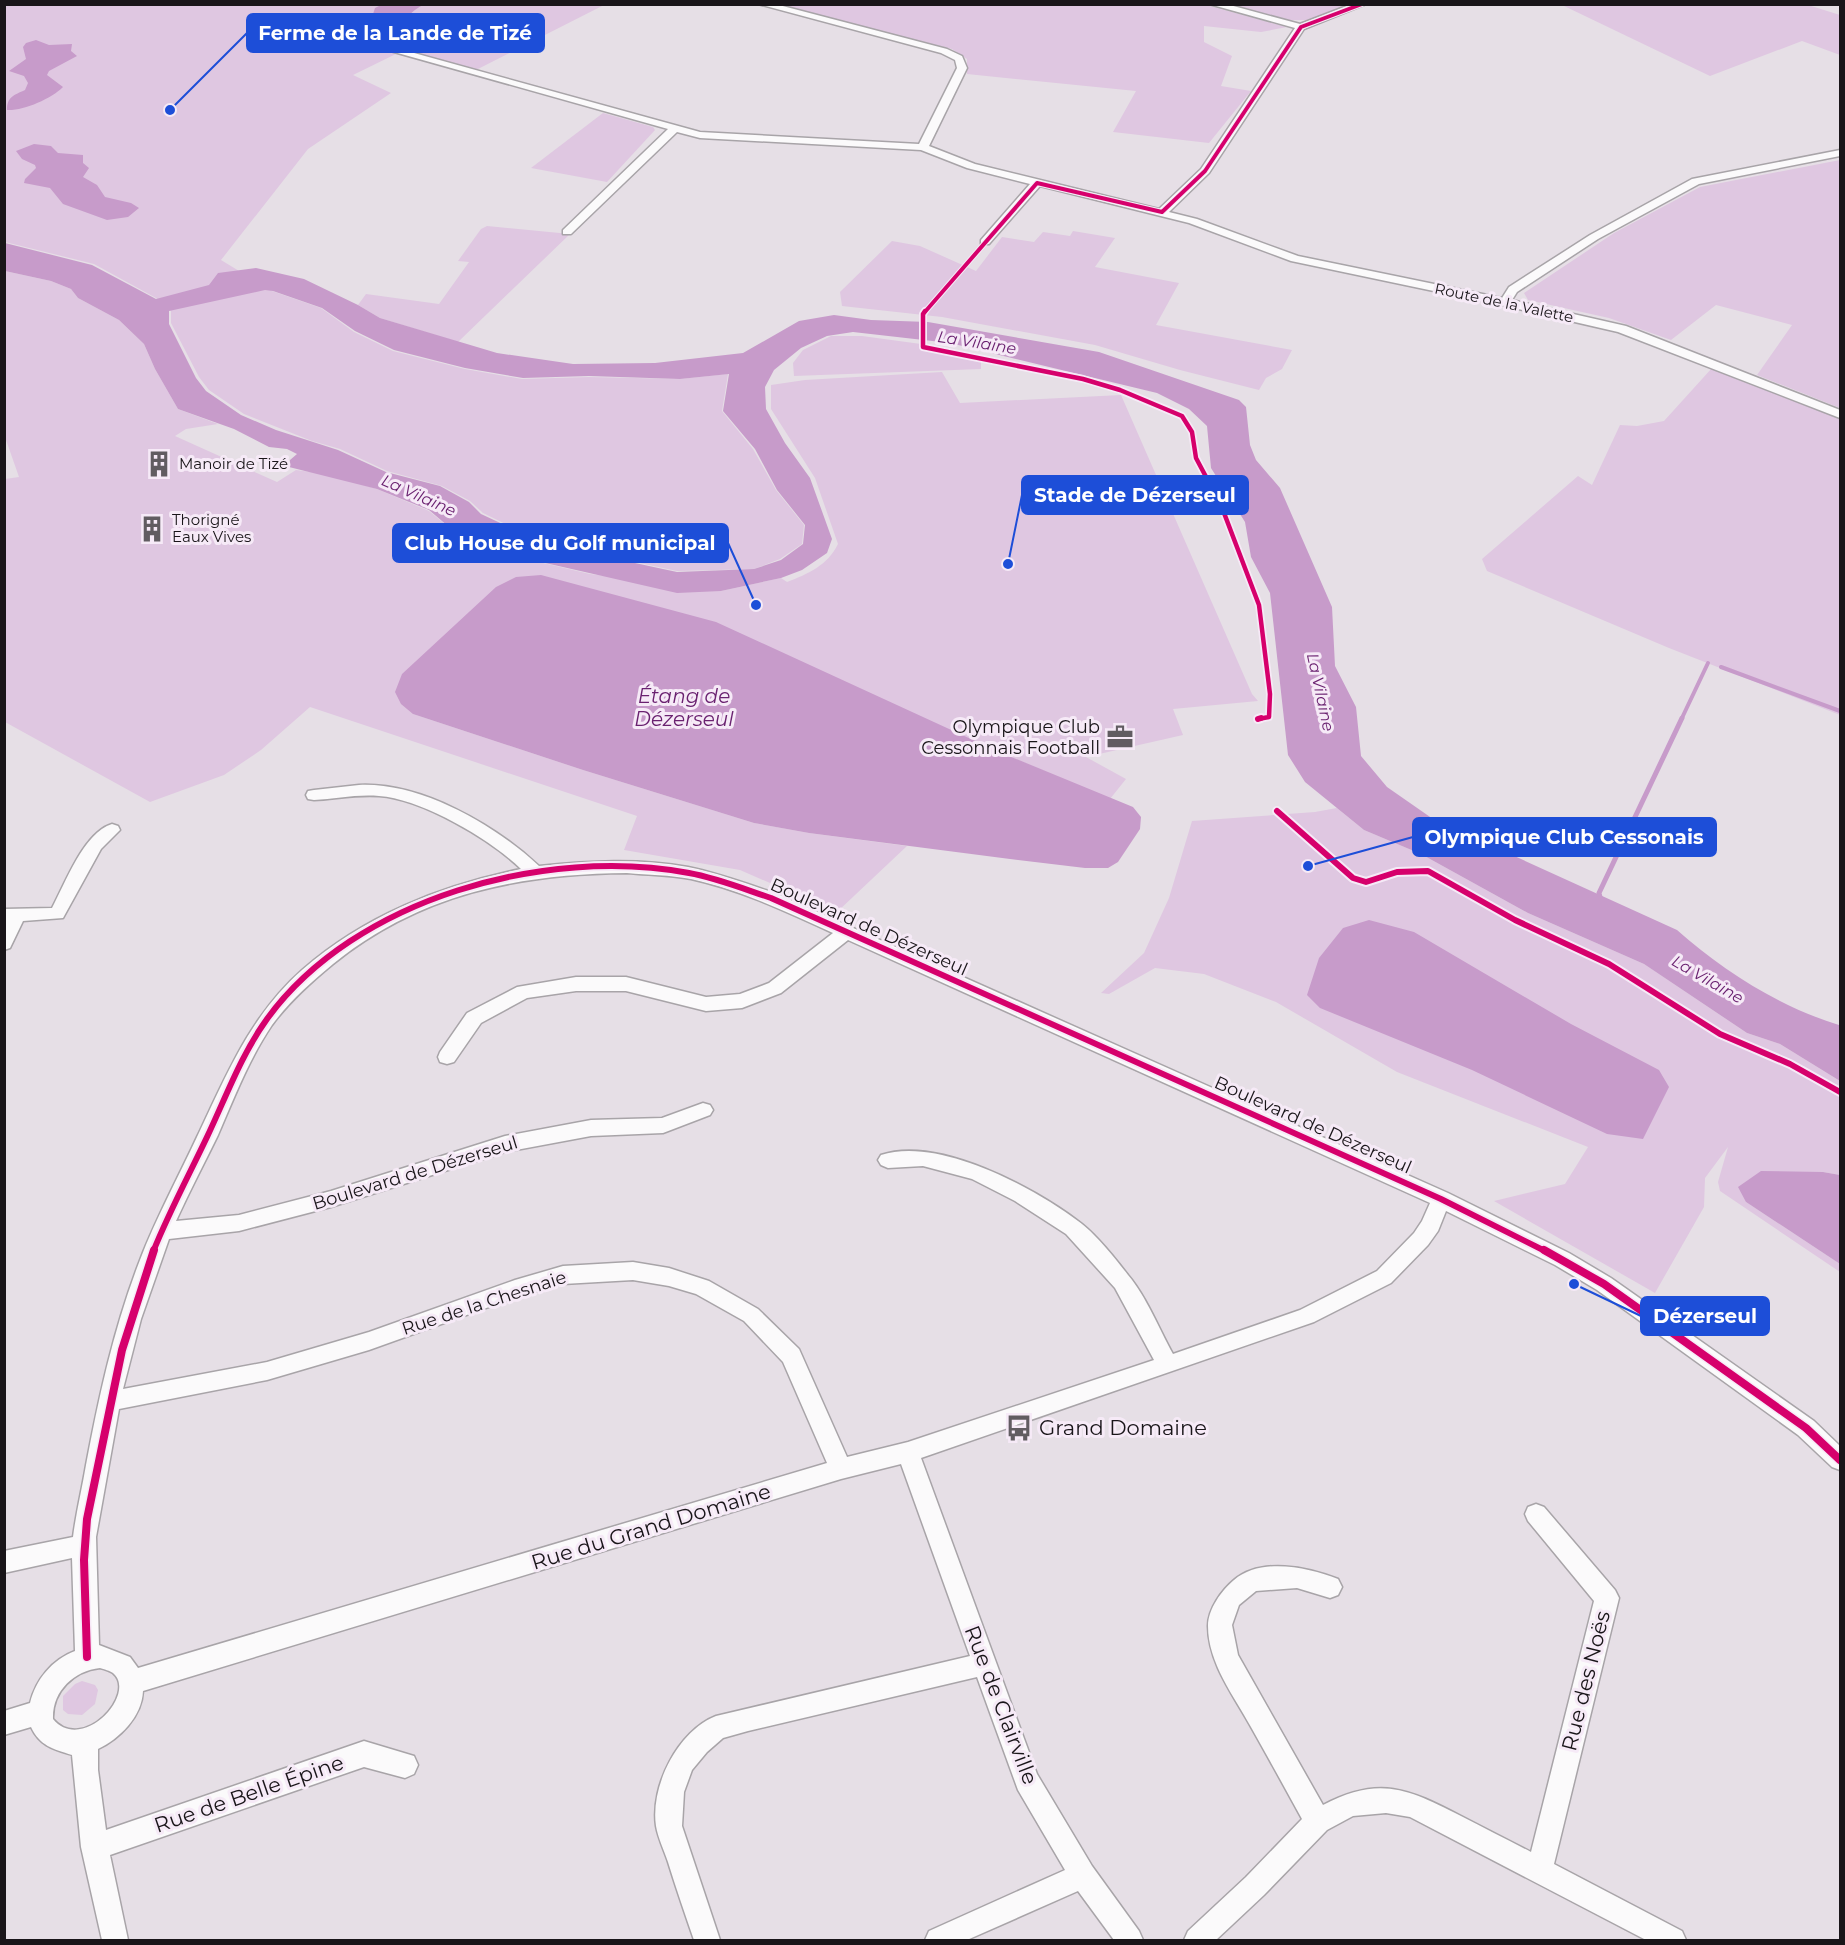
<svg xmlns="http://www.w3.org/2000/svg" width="1845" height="1945" font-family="Montserrat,sans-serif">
<rect width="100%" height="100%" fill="#e6dfe6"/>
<g fill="#dfc7e1">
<polygon points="4,5 604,5 472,72 400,52 353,75 391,93 308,149 221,260 272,291 321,308 354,332 393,351 465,369 522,379 589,377 680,379 728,374 722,411 753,449 776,490 804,525 802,544 780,559 754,569 677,571 579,550 522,532 483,513 470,501 442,486 387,471 340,449 312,441 244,414 209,390 199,377 171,323 171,311 156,298 94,264 5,242"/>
<polygon points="775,5 1206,5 1287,27 1261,32 1204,26 1204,42 1232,56 1221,86 1251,91 1209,143 1113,132 1136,91 967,74 967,59 952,49"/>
<polygon points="1230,5 1351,5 1307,20 1288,20"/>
<polygon points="1562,5 1808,5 1840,15 1840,55 1802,41 1710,76"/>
<polygon points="603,113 653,127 655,130 607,182 531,168"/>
<polygon points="1840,160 1840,408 1757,375 1792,325 1716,305 1671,340 1609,318 1528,300 1524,293 1614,233 1700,187"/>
<polygon points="487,226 570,234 458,342 380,318 358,305 366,294 439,304 469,262 458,261 481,229"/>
<polygon points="1073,231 1115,238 1095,267 1179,283 1156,325 1292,350 1282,369 1266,378 1259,390 1180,370 1095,345 942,317 842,306 840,292 892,241 920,246 976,271 1002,237 1034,242 1043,232 1070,236"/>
<path d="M5 271 51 281 71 289 78 298 119 320 144 344 155 369 178 409 218 424 186 429 175 436 277 482 296 470 326 474 377 489 429 511 462 538 479 548 590 574 721 591 781 578 787 582C808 574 828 565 838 544L815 478 771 409V385L805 380 942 372 960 403 1121 395 1252 694 1258 701 1173 709 1183 735 1086 757 1126 779 1110 799 997 751 413 714 583 770 754 823 809 833 907 846 837 912 740 870 624 850 637 816 310 707 261 750 224 775 150 802 5 722V479L19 477 5 437Z"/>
<polygon points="831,336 862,336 921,344 921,349 981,361 981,369 794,376 793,363 803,350"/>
<polygon points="1712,368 1840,419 1840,715 1669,648 1487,571 1482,559 1578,476 1592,485 1620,425 1637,426 1664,421"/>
<polygon points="1337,808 1364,830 1421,854 1528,913 1644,964 1747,1033 1780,1044 1840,1081 1840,1175 1823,1172 1746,1202 1840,1264 1840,1272 1720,1191 1718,1182 1728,1147 1705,1178 1704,1207 1655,1293 1494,1201 1565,1184 1588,1147 1397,1072 1276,1002 1204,974 1155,968 1109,994 1101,993 1144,953 1169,898 1192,821 1315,812"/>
<polygon points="82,1681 95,1685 98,1690 95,1704 82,1715 68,1714 63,1710 63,1696 75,1684"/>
</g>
<g fill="#c79bca" fill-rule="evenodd">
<path d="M381 5H423C414 9 408 17 400 22 391 28 362 31 352 28L358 21 373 14 375 8Z"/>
<path d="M36 40 49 45 72 44 71 51 77 56 49 71 47 75 63 87C51 99 23 111 7 110 7 97 14 95 25 90L28 83 24 76 9 71 26 59 23 47 26 43Z"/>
<polygon points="34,144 51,146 58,153 83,155 83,163 89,168 83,177 97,185 105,197 131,203 139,208 128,217 107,220 63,204 50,188 24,183 25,179 36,168 35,165 22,159 16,151"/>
<path d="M5 243 92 265 156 299 209 285 218 273 256 268 304 279 358 305 380 318 497 353 573 364 655 363 743 353 799 321 834 315 871 320 928 322 1099 352 1239 400 1246 407 1250 445 1256 460 1280 488 1332 607 1335 666 1356 707 1361 756 1387 787 1433 819 1677 930C1723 971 1780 1007 1839 1025L1840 1027V1081L1780 1044 1747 1033 1644 964 1528 913 1421 854 1364 830 1305 782 1288 755 1270 593 1251 557 1245 522 1211 468 1207 426 1189 409 1157 393 950 343 853 332 827 336 801 348 774 370 765 387 766 409 785 443 810 478 832 539 827 553 802 570 781 578 721 591 677 593 479 548 462 538 429 510 377 489 289 467 290 460 297 454 287 449 269 447 234 429 178 409 155 369 144 344 119 320 78 298 71 289 51 281 5 271ZM265 290 273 291 322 308 355 331 394 350 465 368 523 378 589 376 680 379 729 374 723 411 755 449 777 490 805 525 803 544 781 560 754 569 677 572 579 551 522 533 481 514 469 502 440 486 386 472 338 450 276 430 241 415 206 391 196 378 169 324V311Z"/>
<polygon points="541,575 716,622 997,751 1133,807 1141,817 1140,829 1118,862 1108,868 1085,868 1010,859 809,833 754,823 583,770 413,714 401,704 395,692 402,674 496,587 516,577"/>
<polygon points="1369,920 1414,932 1571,1024 1659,1070 1669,1087 1643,1139 1607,1134 1472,1070 1320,1008 1307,995 1319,958 1343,928"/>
<polygon points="1761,1171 1823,1172 1840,1175 1840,1264 1746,1202 1738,1187"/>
</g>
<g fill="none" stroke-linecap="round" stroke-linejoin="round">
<g stroke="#c79bca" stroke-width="4">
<polyline points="1721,667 1840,711"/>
<polyline points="1681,720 1708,663"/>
</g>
<polyline stroke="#c79bca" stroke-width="5" points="1600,897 1599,893 1682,718"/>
<g stroke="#a8a4a8" stroke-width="3">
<g id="minor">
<polygon points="758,4 775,4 947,49 962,56 967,68 929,146 975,164 1159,209 1201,169 1295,28 1209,4 1226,4 1300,24 1352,4 1366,4 1304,29 1209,173 1169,212 1197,219 1298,256 1502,298 1509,287 1590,235 1692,179 1840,150 1840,156 1699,184 1598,239 1517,292 1512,300 1626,326 1840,410 1840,418 1618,332 1505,306 1291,261 1189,223 1040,186 989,244 981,244 981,240 1030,184 967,168 921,150 700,138 677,132 571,234 563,234 563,230 668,129 312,29 320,27 700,132 919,144 957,68 955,60 941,53"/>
<path d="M359 785C421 782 495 825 539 866 588 861 639 858 688 867 718 873 748 884 777 894L1448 1193 1569 1253 1611 1278 1814 1421 1840 1446V1470L1832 1467 1798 1435 1597 1290 1555 1265 1446 1211 1438 1231 1428 1245 1391 1283 1314 1322 921 1458 1037 1774 1092 1866 1139 1931 1143 1940H1114L1078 1891 967 1940H925L929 1931 1065 1870 1018 1790 977 1677 748 1731 723 1738 707 1752 692 1770 684 1792 682 1826 720 1940H694C685 1914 676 1888 668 1862 664 1850 658 1838 656 1826 650 1786 678 1731 716 1716L970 1656 901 1464 841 1479 143 1691C142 1717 119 1739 98 1749V1770L106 1830 364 1741 414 1756 418 1765 414 1774 405 1778 364 1767 110 1855 128 1940H102L81 1847 72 1755C53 1749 40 1746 31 1727L4 1735V1711L30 1703C36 1679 52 1660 75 1651L72 1558 4 1573V1551L73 1537C76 1513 82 1489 86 1465 99 1396 114 1327 140 1260 156 1218 178 1178 197 1137 226 1076 250 1016 302 970 365 915 440 886 521 869 490 839 422 799 379 796 357 794 335 799 314 800L308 799 306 795 308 791 314 790ZM627 873C648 875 670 875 691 879 741 890 787 912 833 933L769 983 740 994 706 997 626 977H576L517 987 467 1013 440 1052 438 1057 440 1062 447 1064 454 1062 481 1023 527 998 576 991H626L706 1011 742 1008 781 993 848 940 1430 1203 1422 1221 1414 1233 1377 1271 1300 1310 1173 1354C1159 1329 1146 1296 1128 1275 1115 1258 1095 1233 1078 1221 1033 1187 938 1136 881 1155L878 1160 881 1165 888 1168 923 1166 972 1179 1015 1201 1066 1234 1115 1288 1154 1360 908 1442 847 1457 799 1349 758 1309 709 1281 669 1268 633 1262 563 1266 515 1280 369 1332 267 1362 123 1389 141 1319 169 1239 239 1231 331 1207 505 1152 591 1136 663 1133 710 1115 713 1110 710 1105 703 1103 662 1118 591 1120 505 1136 331 1191 239 1215 176 1221C189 1192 204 1164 218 1135 234 1098 249 1059 272 1025 289 1002 311 982 333 964 420 894 518 874 627 873ZM633 1280 669 1286 696 1294 744 1321 783 1362 827 1463 138 1668 130 1657 99 1645 96 1537 119 1409 267 1380 369 1350 517 1297 563 1284ZM100 1668C104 1669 110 1671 113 1673 138 1694 82 1754 53 1719 52 1691 74 1671 100 1668Z"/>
<path d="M112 824 118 826 120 830 101 849 63 918 23 921 10 948 4 950V909L52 908C65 884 84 832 112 824Z"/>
<path d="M1536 1504 1544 1507 1615 1590 1619 1598 1554 1864 1682 1931 1686 1940H1646L1410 1817 1386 1813 1353 1816 1327 1830 1264 1895 1216 1940H1184L1188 1931 1246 1877 1302 1819C1285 1788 1268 1757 1251 1727 1234 1696 1208 1663 1208 1626 1208 1609 1222 1590 1234 1580 1261 1557 1308 1567 1338 1579L1342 1587 1338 1595 1330 1598 1297 1588 1256 1591 1239 1605 1232 1625 1238 1655 1323 1805C1379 1775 1409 1789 1461 1816 1484 1828 1508 1840 1531 1852L1594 1601 1528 1521 1525 1514 1528 1507Z"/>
</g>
</g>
<use href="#minor" fill="#fbfafb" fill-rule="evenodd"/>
<g stroke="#f6eaf7" stroke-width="6">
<polyline id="cycleway-far3" points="924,313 1037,183 1162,212 1205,171 1301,27 1362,4"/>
</g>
<g stroke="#f6eaf7" stroke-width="8">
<polyline id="cycleway-far2" points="925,311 923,314 923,347 1083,379 1120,390 1182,416 1192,432 1196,458 1221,505 1259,605 1270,694 1269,717 1258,719"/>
</g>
<g stroke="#f6eaf7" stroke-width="10">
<g id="cycleway-far1">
<polyline points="1258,719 1261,718"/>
<polyline points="1277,811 1353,878 1366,882 1397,872 1428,871 1515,920 1609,964 1720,1034 1790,1064 1840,1092"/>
<path d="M153 1252C169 1212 189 1175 207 1137 226 1097 241 1055 267 1019 355 898 546 846 689 873 717 878 744 889 771 898L1441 1199 1547 1252"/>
</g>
</g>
<g stroke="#f6eaf7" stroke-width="11">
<g id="cycleway">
<polyline points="1544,1250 1604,1284 1806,1428 1840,1460"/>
<polyline points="87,1657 84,1560 87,1519 122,1350 154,1250"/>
</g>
</g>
<use href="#cycleway-far3" stroke="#d6006c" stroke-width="4"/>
<use href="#cycleway-far2" stroke="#d6006c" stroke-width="4.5"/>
<use href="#cycleway-far1" stroke="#d6006c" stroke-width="6"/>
<use href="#cycleway" stroke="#d6006c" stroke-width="8"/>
</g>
<defs>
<g id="building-bare" transform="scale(2.07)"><path d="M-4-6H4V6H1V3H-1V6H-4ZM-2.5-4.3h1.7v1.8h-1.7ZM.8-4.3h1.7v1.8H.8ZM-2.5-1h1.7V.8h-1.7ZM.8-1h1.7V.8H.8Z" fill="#615c61" stroke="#f6eaf7" stroke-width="2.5" paint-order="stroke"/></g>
<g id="office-bare" transform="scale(2.07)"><path d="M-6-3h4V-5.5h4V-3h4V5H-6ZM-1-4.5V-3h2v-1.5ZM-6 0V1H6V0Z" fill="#615c61" stroke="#f6eaf7" stroke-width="2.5" paint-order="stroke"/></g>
<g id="bus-bare" transform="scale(2.07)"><path d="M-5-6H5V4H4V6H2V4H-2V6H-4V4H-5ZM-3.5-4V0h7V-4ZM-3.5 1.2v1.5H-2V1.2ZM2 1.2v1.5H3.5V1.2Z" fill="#615c61" stroke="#f6eaf7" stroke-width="2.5" paint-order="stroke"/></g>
</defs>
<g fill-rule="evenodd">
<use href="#building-bare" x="159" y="464"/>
<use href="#building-bare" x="152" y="529"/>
<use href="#office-bare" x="1120" y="737"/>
<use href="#bus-bare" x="1019" y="1428"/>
</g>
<g text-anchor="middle" stroke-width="6" stroke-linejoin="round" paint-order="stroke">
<g font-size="15" fill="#191519" stroke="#f6eaf7">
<text transform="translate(1504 303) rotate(12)" y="5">Route de la Valette</text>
</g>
<g font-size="15" fill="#191519" stroke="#f6eaf7" text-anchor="start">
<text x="179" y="469">Manoir de Tizé</text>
<text x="172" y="525">Thorigné<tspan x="172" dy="17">Eaux Vives</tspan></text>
</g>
<g font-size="16" font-style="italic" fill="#6a2170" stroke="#f6eaf7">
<text transform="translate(977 342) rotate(9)" y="6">La Vilaine</text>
<text transform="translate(419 495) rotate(24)" y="6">La Vilaine</text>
<text transform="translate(1321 692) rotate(78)" y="6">La Vilaine</text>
<text transform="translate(1708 979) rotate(30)" y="6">La Vilaine</text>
</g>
<g font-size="18" fill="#191519" stroke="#f6eaf7" text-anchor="end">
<text x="1100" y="733">Olympique Club<tspan x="1100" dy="21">Cessonnais Football</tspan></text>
</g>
<g font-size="18" fill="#191519" stroke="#f6eaf7">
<text transform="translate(869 927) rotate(24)" y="6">Boulevard de Dézerseul</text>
<text transform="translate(1313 1125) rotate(24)" y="6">Boulevard de Dézerseul</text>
<text transform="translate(415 1173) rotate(-17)" y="6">Boulevard de Dézerseul</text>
<text transform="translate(484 1303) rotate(-18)" y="6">Rue de la Chesnaie</text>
</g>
<g font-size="20" font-style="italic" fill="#6a2170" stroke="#f6eaf7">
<text x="684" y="703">Étang de<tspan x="684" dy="23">Dézerseul</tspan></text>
</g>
<g font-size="21" fill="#191519" stroke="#f6eaf7" text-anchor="start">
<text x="1039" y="1435">Grand Domaine</text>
</g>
<g font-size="21" fill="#191519" stroke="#f6eaf7">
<text transform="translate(651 1527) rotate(-17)" y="7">Rue du Grand Domaine</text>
<text transform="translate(1586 1681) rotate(-76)" y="7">Rue des Noës</text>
<text transform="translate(1001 1705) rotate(69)" y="7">Rue de Clairville</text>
<text transform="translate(249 1794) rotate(-19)" y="7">Rue de Belle Épine</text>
</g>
</g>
<path fill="none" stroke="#1d4ed8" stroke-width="2" d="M170 110L247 33M1008 564L1022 495M756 605L728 543M1308 866L1413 837M1574 1284L1641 1316"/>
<g fill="#1d4ed8" stroke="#f6eaf7" stroke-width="2">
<circle cx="170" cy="110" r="6"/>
<circle cx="1008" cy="564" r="6"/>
<circle cx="756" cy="605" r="6"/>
<circle cx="1308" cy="866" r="6"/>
<circle cx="1574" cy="1284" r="6"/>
</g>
<g fill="#1d4ed8" stroke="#1d4ed8" stroke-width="2">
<rect x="247" y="14" width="297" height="38" rx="6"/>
<rect x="1022" y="476" width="226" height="38" rx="6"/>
<rect x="393" y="524" width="335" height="38" rx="6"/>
<rect x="1413" y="818" width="303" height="38" rx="6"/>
<rect x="1641" y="1297" width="128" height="38" rx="6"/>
</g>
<g font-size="20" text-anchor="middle" font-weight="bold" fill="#fff">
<text x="395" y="40">Ferme de la Lande de Tizé</text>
<text x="1135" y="502">Stade de Dézerseul</text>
<text x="560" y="550">Club House du Golf municipal</text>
<text x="1564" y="844">Olympique Club Cessonais</text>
<text x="1705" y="1323">Dézerseul</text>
</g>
<rect width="1845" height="1945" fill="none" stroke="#191519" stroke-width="12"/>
</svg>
